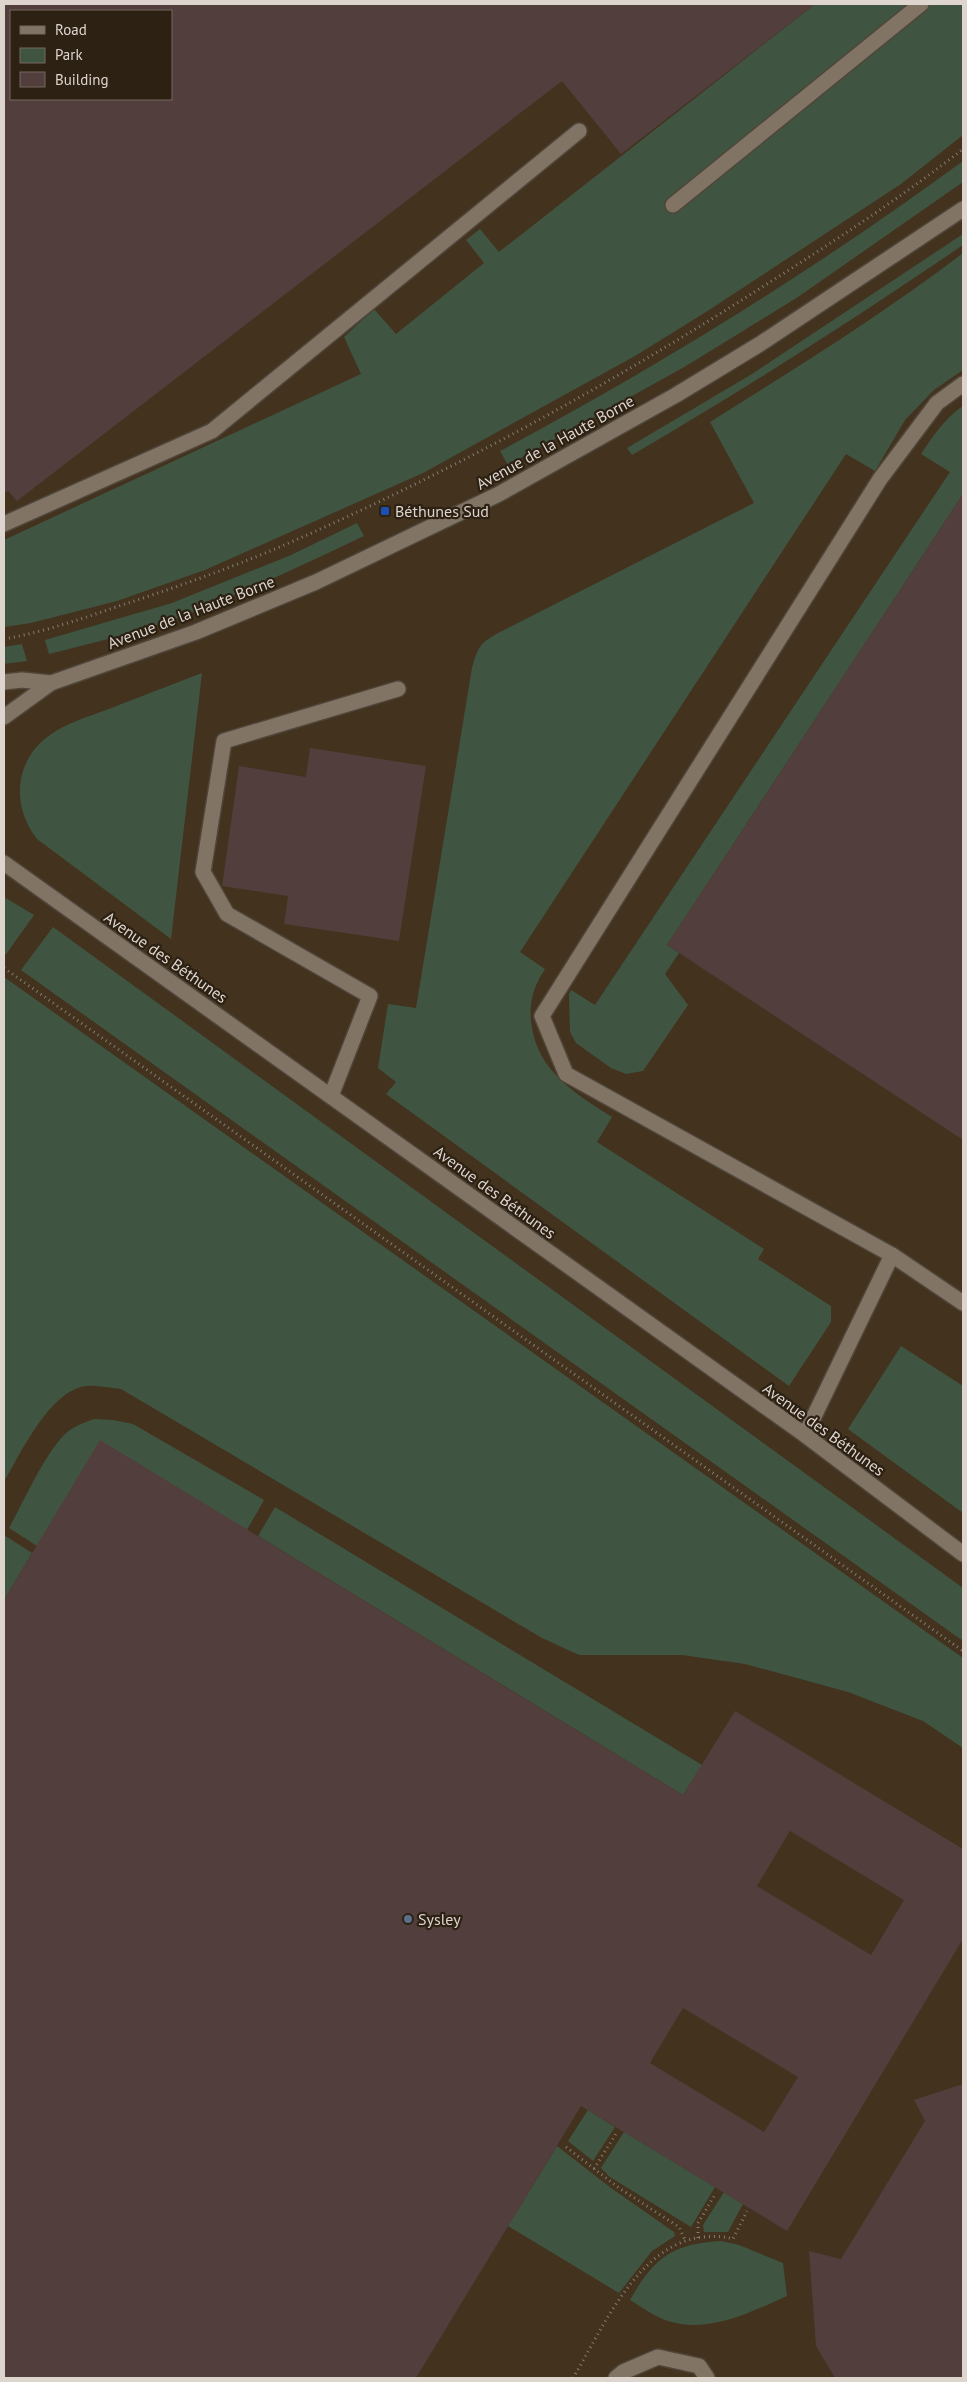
<svg xmlns="http://www.w3.org/2000/svg" width="967" height="2382" font-family="'PT Sans',sans-serif">
<rect width="100%" height="100%" fill="#362a1d"/>
<path fill="#42321e" fill-rule="evenodd" d="M4 4H963V2378H4ZM11 11H171V99H11Z"/>
<g fill="#405541">
<polygon points="815,4 963,4 963,135 901,184 706,312 635,356 423,473 205,570 117,601 31,623 4,627 4,540 361,374 344,337 374,309 396,334 484,263 466,240 480,229 499,252"/>
<path d="M963 161V182L798 297 686 366 508 465 500 451C661 365 816 269 963 161Z"/>
<path d="M963 234V245C855 319 745 389 632 455L627 448 752 374Z"/>
<path d="M963 253V370L934 390 905 420 875 471 846 454 520 952 545 969C533 987 528 1005 532 1027 538 1071 577 1095 612 1117L597 1142 764 1249 758 1259 831 1306V1322L789 1386 386 1094 396 1082 378 1068 388 1004 416 1008 472 668C478 646 480 643 500 632L754 503 710 422C796 368 882 315 963 253Z"/>
<path d="M963 406V494L667 945 679 953 665 974 688 1005 643 1071 626 1074 611 1068 576 1043 570 1032 569 994 571 990 595 1005 950 472 921 454C933 436 945 418 963 406Z"/>
<path d="M357 523 364 536C303 565 242 594 178 618 136 633 92 643 49 654L45 640 172 603 291 555Z"/>
<polygon points="22,644 27,661 4,664 4,647"/>
<path d="M202 673 171 939 37 839C11 806 14 760 50 735 66 723 88 717 106 710 138 698 170 685 202 673Z"/>
<polygon points="4,897 34,915 4,957"/>
<polygon points="53,927 963,1588 963,1641 21,970"/>
<path d="M4 977 963 1658V1748L923 1721 848 1692 745 1664 682 1655H579L542 1638 121 1389C110 1388 96 1385 85 1386 49 1392 21 1453 4 1482Z"/>
<polygon points="901,1346 963,1386 963,1513 848,1429"/>
<path d="M94 1419 113 1420 133 1424 264 1500 247 1530 100 1441 37 1546 9 1528C24 1501 43 1457 64 1435 72 1427 83 1423 94 1419Z"/>
<polygon points="275,1507 702,1765 683,1795 258,1536"/>
<polygon points="4,1535 32,1553 4,1600"/>
<polygon points="588,2110 615,2127 593,2161 568,2141"/>
<polygon points="624,2132 715,2187 691,2227 610,2177 601,2168"/>
<polygon points="557,2146 611,2188 674,2232 675,2236 652,2251 619,2293 508,2226"/>
<polygon points="724,2192 743,2204 728,2232 704,2232 703,2225"/>
<path d="M721 2241 739 2245 783 2263 787 2296C751 2312 709 2334 668 2321 655 2317 642 2307 630 2300 654 2258 671 2244 721 2241Z"/>
</g>
<g fill="#523e3c" fill-rule="evenodd">
<path d="M4 4H815L621 154 562 81 17 501 8 491 4 493ZM11 11H171V99H11Z"/>
<polygon points="963,494 963,1140 667,945"/>
<polygon points="310,748 426,766 399,941 284,924 288,896 222,886 239,766 306,777"/>
<path d="M100 1440 683 1795 735 1711 963 1849V1939L787 2231 581 2106 416 2378H4V1600ZM790 1831 904 1900 871 1955 757 1886ZM683 2008 798 2077 764 2132 650 2063Z"/>
<polygon points="963,2084 963,2378 835,2378 816,2346 809,2251 841,2259 925,2121 914,2100"/>
</g>
<g fill="none" stroke-linecap="round" stroke-linejoin="round">
<g stroke="#4f463a" stroke-width="18">
<g id="minor">
<polyline points="673,205 921,4"/>
<polyline points="963,384 937,403 880,479 542,1016 566,1074 892,1255 963,1303"/>
<polyline points="4,524 212,431 579,131"/>
<polyline points="4,682 22,680 51,683"/>
<polyline points="4,717 51,683 196,632 316,582 499,494 676,395 760,344 963,209"/>
<polyline points="4,863 805,1435 963,1554"/>
<polyline points="331,1096 370,996 227,914 203,872 224,741 398,689"/>
<polyline points="805,1435 892,1255"/>
<polyline points="616,2378 623,2372 658,2357 699,2366 707,2378"/>
</g>
</g>
<g stroke="#877d72" stroke-width="3" stroke-dasharray="1 4" stroke-linecap="butt">
<path d="M4 639C44 632 81 619 119 606 174 588 228 569 282 546 452 472 615 382 770 282 836 240 902 197 963 149"/>
<polyline points="4,968 963,1651"/>
<polyline points="566,2147 619,2188 679,2227 685,2240"/>
<polyline points="594,2169 617,2132"/>
<polyline points="698,2238 698,2223 716,2193"/>
<path d="M573 2378C603 2328 638 2244 703 2237 713 2236 723 2236 733 2239L747 2211"/>
</g>
<use href="#minor" stroke="#827465" stroke-width="15"/>
</g>
<rect fill="#1a4fb4" stroke="#2c2113" stroke-width="2" x="380" y="506" width="10" height="10" rx="2.5"/>
<circle fill="#5c6f8a" stroke="#2c2113" stroke-width="2" cx="408" cy="1919" r="5"/>
<g text-anchor="middle" stroke-width="4.5" stroke-linejoin="round" paint-order="stroke">
<g font-size="16" fill="#ded6ce" stroke="#2c2113">
<text transform="translate(555 442) rotate(-29)" y="6">Avenue de la Haute Borne</text>
<text transform="translate(191 612) rotate(-21)" y="6">Avenue de la Haute Borne</text>
<text transform="translate(166 957) rotate(35)" y="6">Avenue des Béthunes</text>
<text transform="translate(495 1192) rotate(36)" y="6">Avenue des Béthunes</text>
<text transform="translate(824 1429) rotate(36)" y="6">Avenue des Béthunes</text>
</g>
<g font-size="16" fill="#ded6ce" stroke="#2c2113" text-anchor="start">
<text x="395" y="517">Béthunes Sud</text>
<text x="418" y="1925">Sysley</text>
</g>
</g>
<rect width="967" height="2382" fill="none" stroke="#ded6ce" stroke-width="10"/>
<rect x="10" y="10" width="162" height="90" fill="#2c2113" stroke="#73695e"/>
<rect x="20" y="26" width="25" height="8" fill="#827465" stroke="#73695e"/>
<text x="55" y="35" font-size="15" fill="#ded6ce">Road</text>
<rect x="20" y="48" width="25" height="15" fill="#405541" stroke="#73695e"/>
<text x="55" y="60" font-size="15" fill="#ded6ce">Park</text>
<rect x="20" y="72" width="25" height="15" fill="#523e3c" stroke="#73695e"/>
<text x="55" y="85" font-size="15" fill="#ded6ce">Building</text>
</svg>
